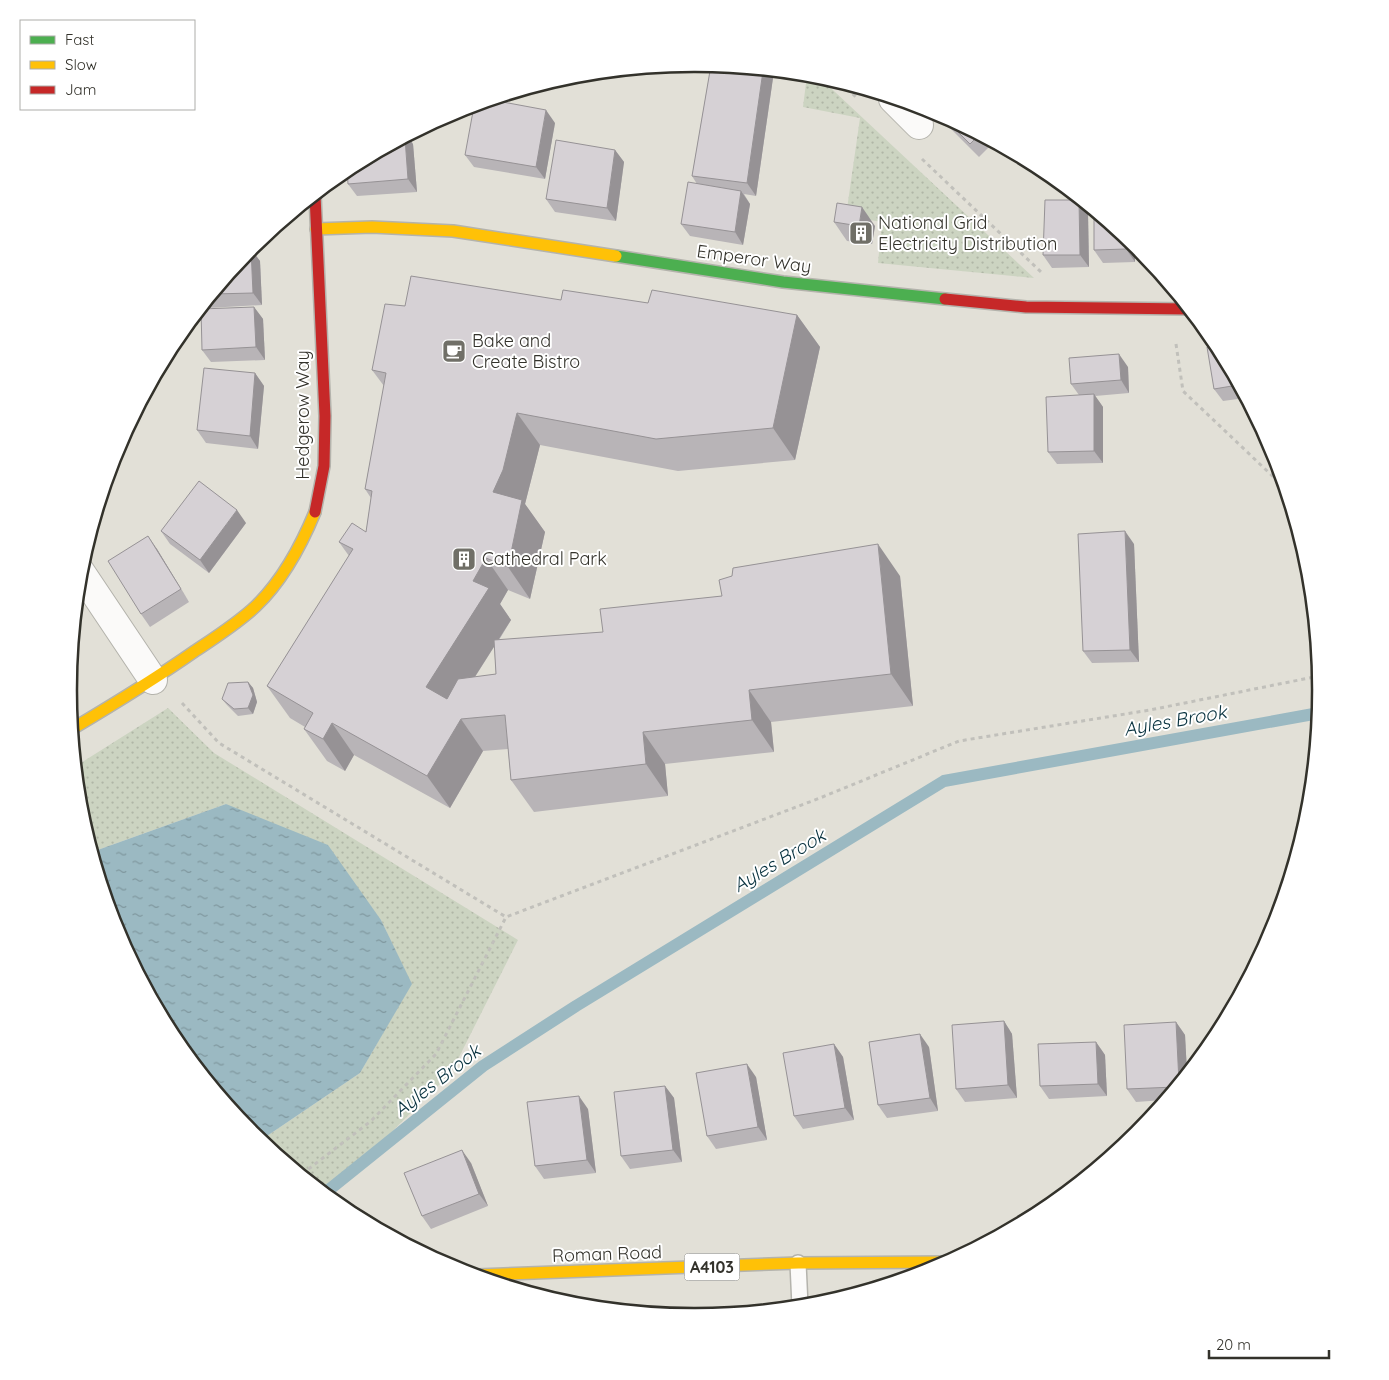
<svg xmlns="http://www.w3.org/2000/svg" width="1389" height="1380" font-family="Quicksand,sans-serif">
<defs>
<pattern id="grass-dots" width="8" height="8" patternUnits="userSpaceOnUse" patternTransform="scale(1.25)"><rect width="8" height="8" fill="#ccd4c1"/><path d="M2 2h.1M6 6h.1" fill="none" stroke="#b0b6a6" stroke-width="1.8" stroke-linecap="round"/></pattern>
<pattern id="water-ripples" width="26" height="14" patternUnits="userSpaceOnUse" patternTransform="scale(1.25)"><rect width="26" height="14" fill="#9bb9c2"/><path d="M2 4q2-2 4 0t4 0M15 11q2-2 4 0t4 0" fill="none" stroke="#7f979e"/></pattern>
</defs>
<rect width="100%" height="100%" fill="#e2e0d7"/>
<g fill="url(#grass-dots)">
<polygon points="807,75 819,77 1034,278 878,263 882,222 846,216 860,118 803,107"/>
<polygon points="168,708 214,753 518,940 451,1073 328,1195 261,1140 360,1073 411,984 381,920 226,804 92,852 80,812 76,766"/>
</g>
<polygon fill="url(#water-ripples)" points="226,804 328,845 381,920 412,984 360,1073 261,1140 251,1133 174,1038 116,929 92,852"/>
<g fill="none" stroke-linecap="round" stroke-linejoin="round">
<polyline stroke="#9bb9c2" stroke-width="12" points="325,1193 483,1066 576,1006 944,781 1319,713"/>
<g stroke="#b4b3ac" stroke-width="18">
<polyline id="lane" points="798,1263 800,1306"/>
</g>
<g stroke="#b4b3ac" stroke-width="30">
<g id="street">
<polyline points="893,99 919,125"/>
<polyline points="80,571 153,680"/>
</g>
</g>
<g stroke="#b4b3ac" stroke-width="14">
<polyline id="fast" points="616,256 783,282 945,299"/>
</g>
<g stroke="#b4b3ac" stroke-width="14">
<g id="slow">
<polyline points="316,229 372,227 453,231 616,256"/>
<path d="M72 729C114 704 155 679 195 651 216 637 238 623 256 606 283 580 301 546 315 512"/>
<polyline points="478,1275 798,1263 947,1262"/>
</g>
</g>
<g stroke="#b4b3ac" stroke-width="14">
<g id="jam">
<polyline points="945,299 1026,307 1188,309"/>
<polyline points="315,512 324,466 325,416 315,195"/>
</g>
</g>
<g stroke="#c1c0bb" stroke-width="3" stroke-dasharray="4 4" stroke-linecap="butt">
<polyline points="841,83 857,98"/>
<polyline points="922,159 1041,272"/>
<polyline points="346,170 346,180"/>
<polyline points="1176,344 1183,391 1284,487"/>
<polyline points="182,703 219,743 506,917"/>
<polyline points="302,1174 371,1121 436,1054 506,917 820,798 959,741 1150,710 1319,676"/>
</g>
<use href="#lane" stroke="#fbfaf9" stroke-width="15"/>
<use href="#street" stroke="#fbfaf9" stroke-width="28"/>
<use href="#fast" stroke="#4caf50" stroke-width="11"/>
<use href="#slow" stroke="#ffc107" stroke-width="11"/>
<use href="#jam" stroke="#c62828" stroke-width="11"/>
</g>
<g fill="#b8b4b7" fill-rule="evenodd">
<polygon points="711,65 768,71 773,78 756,196 744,194 750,204 743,245 690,236 681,224 697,184 692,176"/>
<polygon points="673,66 666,74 659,67"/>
<polygon points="941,115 993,143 979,157 949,127"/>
<polygon points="555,123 545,179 474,167 465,155"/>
<polygon points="413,144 417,192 357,196 348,184"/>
<polygon points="615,150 624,162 616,221 555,212 546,199"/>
<polygon points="1079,200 1088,213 1089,267 1052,268 1043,255"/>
<polygon points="1094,211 1135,245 1135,262 1103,263 1094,250"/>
<polygon points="834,222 875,226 872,244 847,241"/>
<polygon points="250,249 260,261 262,305 208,308 205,303"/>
<path d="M561 300 648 303 797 315 820 347 795 460 678 471 540 445 525 504 545 532 530 599 508 590 500 604 511 620 499 640 603 632 722 596 900 576 913 706 771 722 774 752 665 764 668 796 534 812 511 780 508 749 483 751 450 808 354 755 345 771 327 761 304 729 305 727 290 718 267 686 349 556 339 542 366 532 371 498 365 489 384 386 372 370 405 306ZM494 647 496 674 475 677Z"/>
<polygon points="254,307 263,319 265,360 211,362 202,350"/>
<polygon points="1217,346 1245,398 1223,401 1214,389"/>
<polygon points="1128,367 1129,393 1095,396 1103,407 1103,463 1057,464 1048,452 1079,395 1071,384"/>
<polygon points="255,373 264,386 258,449 206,443 197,430"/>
<polygon points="142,401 144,411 136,412"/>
<polygon points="246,523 209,573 170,544 161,531"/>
<polygon points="1134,544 1139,662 1092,663 1083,651"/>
<polygon points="157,549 189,602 150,627 141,614"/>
<polygon points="248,682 253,688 257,702 253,714 238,716 227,705 222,699"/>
<polygon points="1004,1021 1012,1034 1017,1098 965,1102 956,1089"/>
<polygon points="1176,1022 1185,1035 1187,1072 1164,1100 1136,1102 1127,1089"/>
<polygon points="1096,1042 1105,1055 1107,1096 1049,1099 1040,1086"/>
<polygon points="834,1044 843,1057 854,1120 803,1129 794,1116"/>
<polygon points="929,1047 938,1111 887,1118 878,1105"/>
<polygon points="756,1077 767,1140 716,1149 707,1136"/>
<polygon points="665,1086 674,1098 682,1162 630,1169 621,1156"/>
<polygon points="588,1109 596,1173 544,1179 535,1166"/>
<polygon points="471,1163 488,1206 431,1229 422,1216"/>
</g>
<g fill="#969295">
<polygon points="673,66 666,74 661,67"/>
<polygon points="763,71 768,71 773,78 756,196 747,183"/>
<polygon points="546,110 555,123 545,179 536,167"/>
<polygon points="408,136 413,144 417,192 408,179 405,138"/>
<polygon points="615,150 624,162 616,221 607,208"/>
<polygon points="741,191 750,204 743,245 735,232"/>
<polygon points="1079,200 1088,213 1089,267 1080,255"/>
<polygon points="862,207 875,226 872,244 859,226"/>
<polygon points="1126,238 1135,245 1135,262 1126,249"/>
<polygon points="251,249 260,261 262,305 253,293"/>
<polygon points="254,307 263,319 265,360 256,347"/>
<polygon points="797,315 820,347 795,460 773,428"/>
<polygon points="1119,354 1128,367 1129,393 1121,380"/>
<polygon points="255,373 264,386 258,449 250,436"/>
<polygon points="1094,394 1103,407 1103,463 1094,451"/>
<polygon points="142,401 144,411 140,405"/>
<polygon points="517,413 540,445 525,504 545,532 530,599 508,567 493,492"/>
<polygon points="237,510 246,523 209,573 200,560"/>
<polygon points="1125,531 1134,544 1139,662 1130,650"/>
<polygon points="148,536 157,549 189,602 181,589"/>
<polygon points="878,544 900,576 913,706 891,674"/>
<polygon points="486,558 508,590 500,604 511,620 448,719 426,687 473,581"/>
<polygon points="248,682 253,688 257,702 253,714 248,708"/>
<polygon points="749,690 771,722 774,752 752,720"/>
<polygon points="461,719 483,751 450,808 427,776"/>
<polygon points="332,723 354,755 345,771 323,739"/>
<polygon points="643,732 665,764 668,796 646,764"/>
<polygon points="1004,1021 1012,1034 1017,1098 1008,1085"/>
<polygon points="1176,1022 1185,1035 1187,1072 1179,1082"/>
<polygon points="920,1034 929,1047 938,1111 930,1098"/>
<polygon points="1096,1042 1105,1055 1107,1096 1098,1084"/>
<polygon points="834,1044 843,1057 854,1120 845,1108"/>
<polygon points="747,1064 756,1077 767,1140 758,1127"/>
<polygon points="665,1086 674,1098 682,1162 673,1150"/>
<polygon points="579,1096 588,1109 596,1173 587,1160"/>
<polygon points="462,1150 471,1163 488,1206 479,1194"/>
</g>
<g fill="#d6d1d5" stroke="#969295">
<polygon points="711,65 763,71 747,183 692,176"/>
<polygon points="492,100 546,110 536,167 465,155 474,106"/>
<polygon points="941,115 979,135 970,144"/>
<polygon points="405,138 408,179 348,184 347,169"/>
<polygon points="556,140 615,150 607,208 546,199"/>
<polygon points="688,182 741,191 735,232 681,224"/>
<polygon points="1045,200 1079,200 1080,255 1043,255"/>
<polygon points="837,203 862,207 859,226 834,222"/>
<polygon points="1094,211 1126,238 1126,249 1094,250"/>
<polygon points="250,249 251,249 253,293 213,294"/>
<polygon points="411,276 561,300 563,290 648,303 652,290 797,315 773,428 656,439 517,413 503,470 493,492 522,500 508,567 486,558 473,581 489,588 426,687 447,699 458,679 496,674 494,640 603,632 600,609 722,596 719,580 732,576 733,568 878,544 891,674 749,690 752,720 643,732 646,764 511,780 505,715 461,719 427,776 332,723 323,739 304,729 313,713 267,686 353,549 339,542 352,523 366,532 372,491 365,489 386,373 372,370 385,304 405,306"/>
<polygon points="254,307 256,347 202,350 201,309"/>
<polygon points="1217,346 1238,385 1214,389 1207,347"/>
<polygon points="1119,354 1121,380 1071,384 1069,358"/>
<polygon points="204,368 255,373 250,436 197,430"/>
<polygon points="1094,394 1094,451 1048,452 1046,397"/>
<polygon points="199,481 237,510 200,560 161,531"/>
<polygon points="1125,531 1130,650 1083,651 1078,534"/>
<polygon points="148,536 181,589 141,614 108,561"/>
<polygon points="248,682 253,695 248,708 234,709 222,699 228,683"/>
<polygon points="1004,1021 1008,1085 956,1089 952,1025"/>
<polygon points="1176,1022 1179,1082 1175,1087 1127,1089 1124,1025"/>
<polygon points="920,1034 930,1098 878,1105 869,1042"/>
<polygon points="1096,1042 1098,1084 1040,1086 1038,1044"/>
<polygon points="834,1044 845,1108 794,1116 783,1053"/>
<polygon points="747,1064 758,1127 707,1136 696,1073"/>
<polygon points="665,1086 673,1150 621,1156 614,1092"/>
<polygon points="579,1096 587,1160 535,1166 527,1102"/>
<polygon points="462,1150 479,1194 422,1216 404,1173"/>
</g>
<defs>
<g id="building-square" transform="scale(1.25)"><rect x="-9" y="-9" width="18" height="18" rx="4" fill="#706f67" stroke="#fff"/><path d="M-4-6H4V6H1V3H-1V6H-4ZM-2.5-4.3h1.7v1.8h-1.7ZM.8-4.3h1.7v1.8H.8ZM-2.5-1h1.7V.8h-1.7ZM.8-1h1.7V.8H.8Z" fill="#fff"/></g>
<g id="cafe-square" transform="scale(1.25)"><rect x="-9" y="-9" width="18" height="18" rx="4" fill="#706f67" stroke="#fff"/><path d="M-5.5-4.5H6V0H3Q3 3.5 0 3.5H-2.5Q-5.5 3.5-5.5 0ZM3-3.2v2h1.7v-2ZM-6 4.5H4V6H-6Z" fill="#fff"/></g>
</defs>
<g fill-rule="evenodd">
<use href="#building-square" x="861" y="233"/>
<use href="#cafe-square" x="454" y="351"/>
<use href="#building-square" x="464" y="559"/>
</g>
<g text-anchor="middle" stroke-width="4" stroke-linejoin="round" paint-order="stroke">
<rect fill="#fff" stroke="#70706b" stroke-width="1" x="684.5" y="1253.5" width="55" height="27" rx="4"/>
<g font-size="16" font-weight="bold" fill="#33322b">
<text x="712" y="1273">A4103</text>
</g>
<g font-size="18" fill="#33322b" stroke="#fff" text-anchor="start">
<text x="878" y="229">National Grid<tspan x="878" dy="21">Electricity Distribution</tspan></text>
<text x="472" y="347">Bake and<tspan x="472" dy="21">Create Bistro</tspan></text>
<text x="482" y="565">Cathedral Park</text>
</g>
<g font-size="18" fill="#33322b" stroke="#fff">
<text transform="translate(754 259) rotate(8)" y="6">Emperor Way</text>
<text transform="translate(303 415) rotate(-90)" y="6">Hedgerow Way</text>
<text transform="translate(607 1254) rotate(-2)" y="6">Roman Road</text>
</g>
<g font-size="19" font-style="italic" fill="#08323f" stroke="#fff">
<text transform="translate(1175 720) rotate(-10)" y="7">Ayles Brook</text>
<text transform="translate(779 860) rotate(-31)" y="7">Ayles Brook</text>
<text transform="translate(437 1080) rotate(-38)" y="7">Ayles Brook</text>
</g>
</g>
<path d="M0 0H1389V1380H0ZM694 72H695A617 617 0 0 1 1312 689V691A617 617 0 0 1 695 1308H694A617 617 0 0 1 77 691V689A617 617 0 0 1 694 72Z" fill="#fff" fill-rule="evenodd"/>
<path fill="none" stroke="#33322b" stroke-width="2.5" d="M694 72H695A617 617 0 0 1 1312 689V691A617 617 0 0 1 695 1308H694A617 617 0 0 1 77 691V689A617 617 0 0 1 694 72Z"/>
<rect x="20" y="20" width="175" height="90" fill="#ffffff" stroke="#adadaa"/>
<rect x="30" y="36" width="25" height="8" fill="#4caf50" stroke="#adadaa"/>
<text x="65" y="45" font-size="15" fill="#33322b">Fast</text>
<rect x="30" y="61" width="25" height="8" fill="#ffc107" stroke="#adadaa"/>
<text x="65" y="70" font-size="15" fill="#33322b">Slow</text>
<rect x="30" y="86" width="25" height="8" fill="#c62828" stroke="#adadaa"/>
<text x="65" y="95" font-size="15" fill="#33322b">Jam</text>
<path d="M1209 1350v8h120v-8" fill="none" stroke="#33322b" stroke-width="2.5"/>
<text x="1216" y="1350" font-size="15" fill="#33322b" stroke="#ffffff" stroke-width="4" paint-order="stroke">20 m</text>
</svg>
